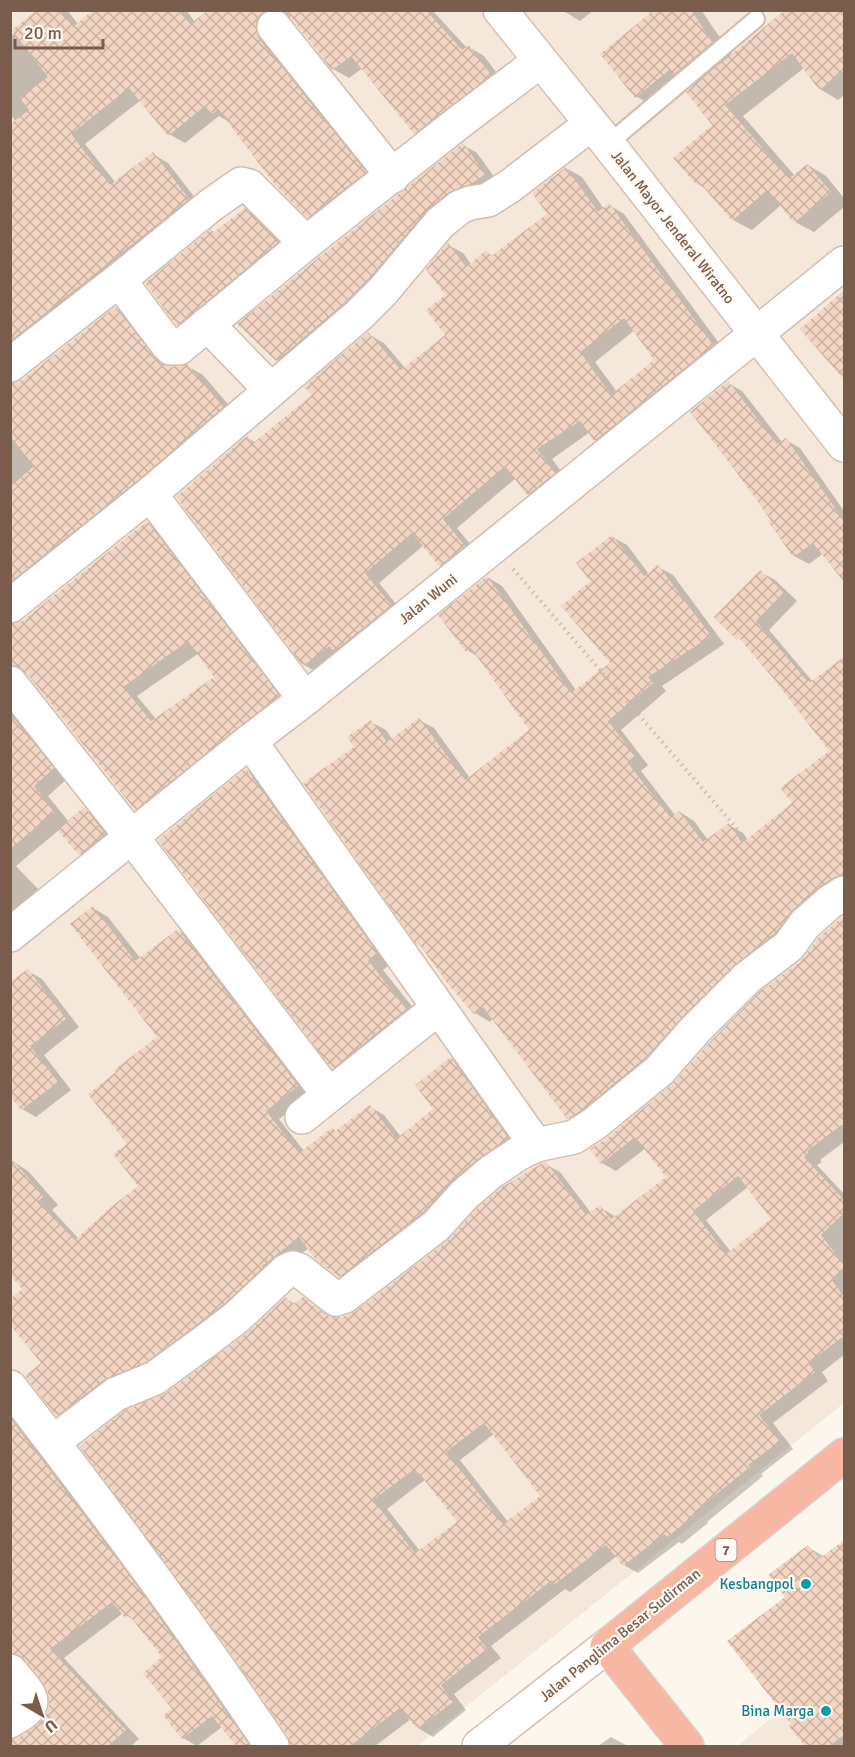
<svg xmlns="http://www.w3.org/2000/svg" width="855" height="1757" font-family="Signika,sans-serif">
<defs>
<pattern id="building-cross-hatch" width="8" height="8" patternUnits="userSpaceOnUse" patternTransform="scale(1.5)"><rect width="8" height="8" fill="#f3d5c3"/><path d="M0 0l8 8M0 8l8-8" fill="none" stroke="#cab0a1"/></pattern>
</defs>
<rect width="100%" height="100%" fill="#fdf6ec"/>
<g fill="#f5e8da">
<polygon points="11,11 844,11 844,1403 417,1746 11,1746"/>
<polygon points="844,1659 844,1746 737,1746"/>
</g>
<g fill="#0003" fill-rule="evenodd">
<polygon points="39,10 67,10 79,25 96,10 186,10 195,22 210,10 432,10 467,48 469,47 484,56 505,84 431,142 415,133 363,68 349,78 333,69 292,17 279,20 380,181 324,226 308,217 229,122 219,116 185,143 169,134 141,100 85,144 115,182 153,154 168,163 203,208 10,364 10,126 16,122 10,114 10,37"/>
<polygon points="562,10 594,10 580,21"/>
<polygon points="648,10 701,10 732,55 787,10 844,10 844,95 838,100 820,89 804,68 743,116 795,176 808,165 826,176 844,198 844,207 814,232 795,222 781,205 752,230 733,220 707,190 698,184 714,125 695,86 686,82 654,107 636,96 651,15"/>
<polygon points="463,145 477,153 498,182 291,368 277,360"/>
<path d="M566 168 582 177 604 209 609 205 624 214 727 354 611 449 595 440 590 432 552 459 569 482 543 503 528 494 516 478 457 528 479 555 456 574 440 565 424 545 379 583 405 615 320 674 304 665 247 437 256 443 315 395 368 334 384 343 406 369 447 335 448 245 463 253 471 264 486 252 493 256 549 214ZM635 330 657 360 617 392 595 362Z"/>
<polygon points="245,210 259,218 291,250 192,333 178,324 212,231 216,233"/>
<polygon points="837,299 844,303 844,378 802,329"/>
<polygon points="116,308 131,317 171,368 187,366 203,375 238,416 10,605 10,385 22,381"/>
<polygon points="728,383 742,391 782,442 786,440 800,448 844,511 844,579 824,553 809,564 794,556 772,520 692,412"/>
<path d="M147 522 162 531 293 705 151 818 136 809 28 673H23L15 676 10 682V626L22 622ZM199 653 217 677 156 719 137 696Z"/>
<polygon points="612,537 627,545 649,574 658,567 673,575 724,644 662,686 666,691 621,730 648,765 641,771 675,815 680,812 694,821 708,840 729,825 743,833 748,840 794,803 831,751 774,677 744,642 716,617 760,572 775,580 797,601 769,630 813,682 844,659 844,888 583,1126 568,1118 493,1018 490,1022 475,1013 417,942 356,747 371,722 386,730 393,740 419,720 434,728 470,778 531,730 480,658 467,650 487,577 502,586 576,690 612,663 592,581"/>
<polygon points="10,705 68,778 48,796 69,822 84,809 98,817 119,842 94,862 80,854 59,830 16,866 38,889 10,916"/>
<polygon points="246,770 263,779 392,962 383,970 422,1019 350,1077 333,1067"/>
<polygon points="93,908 108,917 141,959 179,931 193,939 312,1094 279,1119 304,1151 333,1129 337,1132 370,1107 384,1115 401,1137 436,1109 451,1059 465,1067 522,1147 354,1284 339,1276 309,1248 72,1423 57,1415 24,1290 14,1162 28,1171 58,1205 52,1210 79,1239 141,1187 129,1144 159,1037"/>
<path d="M844 917V1067L795 1009 769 1030 844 1127V1142L820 1160 822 1162 817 1165 844 1194V1355L822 1372 828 1381 773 1423 793 1449 761 1474 763 1476 707 1522 708 1523 682 1544 679 1542 638 1573 624 1565 617 1556 570 1592 565 1589 491 1646 501 1658 454 1694 466 1710 433 1737 418 1728 411 1719 375 1746H292L167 1394 249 1333 286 1299 295 1304 303 1299 333 1319 342 1318 357 1312 545 1164 560 1172 591 1213 600 1207 616 1217 668 1177 646 1148 616 1171 602 1163 607 1140 672 1086 802 962ZM748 1187 773 1220 731 1252 706 1220ZM494 1434 542 1496 508 1522 460 1460ZM426 1479 459 1522 420 1551 387 1509Z"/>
<polygon points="28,971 42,979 79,1027 44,1055 71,1090 36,1117 22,1109"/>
<polygon points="10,1410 143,1585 257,1746 238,1746 222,1727 197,1746 183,1738 174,1709 164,1658 138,1623 123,1613 64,1658 139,1739 131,1746 85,1746 77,1738 67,1746 10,1746 10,1741 20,1738 36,1728 48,1715 51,1697 44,1681 28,1661 21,1661 10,1655"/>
<polygon points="844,1542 844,1746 807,1746 791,1726 793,1725 787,1597 808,1547 825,1557"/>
<polygon points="611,1737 628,1746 598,1746"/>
</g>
<g fill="url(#building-cross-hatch)" fill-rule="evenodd">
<polygon points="37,10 60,10 73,27 93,10 179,10 190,24 208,10 266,10 262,13 256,21 256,30 259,39 366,172 307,218 275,185 218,109 212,114 205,106 168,136 129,88 71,134 110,185 153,152 189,199 10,341 10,124 29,110 20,98 48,77 12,30"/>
<polygon points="282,10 426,10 462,50 469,45 491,75 414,134 351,56 332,70 289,15"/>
<polygon points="654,10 691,10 712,42 673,75 669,70 635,98 600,54"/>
<polygon points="785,10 844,10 844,71 819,90 792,53 725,105 789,179 807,164 831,192 794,223 767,190 732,221 700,183 697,186 673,158 712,125 686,92"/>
<polygon points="463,143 485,174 471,184 449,192 428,208 369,278 346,301 276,361 237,324 318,258"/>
<path d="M566 167 598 212 609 203 713 345 594 441 580 421 537 449 555 473 527 495 505 466 443 519 465 546 439 566 412 533 365 573 391 605 334 651 329 646 303 666 176 497 247 436 253 443 312 395 304 387 368 332 401 370 445 335 426 310 445 295 426 269 448 243 466 267 486 250 491 256 547 214 532 193ZM624 318 654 360 611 395 580 352Z"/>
<polygon points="245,208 278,242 177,326 145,283 211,229 214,232"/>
<polygon points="844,290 844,380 800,329"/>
<polygon points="115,307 158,361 171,367 187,364 223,407 138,480 10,582 10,487 34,466 10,436 10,383 22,380"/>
<polygon points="728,381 777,444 786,438 844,521 844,582 813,543 793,557 768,521 770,519 738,474 690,412"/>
<path d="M147 521 279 695 135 810 25 671 17 666 10 665V624L22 621ZM188 641 214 677 151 721 123 687Z"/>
<polygon points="612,535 644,576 658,565 711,636 648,677 653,683 608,721 635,756 627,762 670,817 679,811 703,842 729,823 742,843 792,803 780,788 829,751 773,678 739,638 737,640 714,617 760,570 784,592 756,621 807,681 808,680 810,682 844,657 844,874 834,877 820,886 793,910 775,933 734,965 682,1017 646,1057 583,1109 567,1119 483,1007 474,1014 447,983 418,942 416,944 303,783 354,747 347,737 371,720 387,742 419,718 465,780 529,730 471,648 466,652 438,615 487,576 571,693 610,663 561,606 590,581 576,563"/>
<polygon points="10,714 54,768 34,786 54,812 10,849"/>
<polygon points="246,768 377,953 368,960 406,1009 332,1069 158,840"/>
<polygon points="84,807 105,834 79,855 57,830"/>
<polygon points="93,906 135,961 178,929 298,1086 266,1111 299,1153 333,1127 335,1131 370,1105 396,1139 433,1109 415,1085 451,1057 508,1138 479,1158 450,1182 423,1212 339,1277 316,1260 299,1237 262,1266 263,1267 225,1303 196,1325 146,1362 105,1379 56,1416 25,1376 41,1363 10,1325 10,1299 22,1289 10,1274 10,1157 44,1196 38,1201 75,1240 111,1207 138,1186 113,1154 127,1144 88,1094 116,1072 114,1070 157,1037 70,924"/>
<path d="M844 915V1123L807 1151 808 1153 804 1157 844 1200V1213L821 1235 844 1265V1269L831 1279 844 1297V1336L808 1363 815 1372 759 1415 780 1441 748 1465 750 1467 693 1513 695 1515 667 1537 664 1534 623 1566 606 1545 555 1584 552 1580 478 1637 487 1649 441 1685 453 1702 417 1729 400 1708 350 1746H290L287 1735 224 1644 79 1446 125 1410 166 1393 248 1332 286 1297 292 1305 303 1297 324 1314 332 1317H342L356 1311 447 1241 477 1208 502 1187 542 1163 546 1162 586 1215 600 1205 611 1219 666 1177 635 1137 601 1164 590 1149 606 1139 671 1085 709 1043 759 992 801 961 819 937ZM738 1176 771 1219 726 1254 693 1211ZM484 1423 540 1496 503 1524 446 1452ZM413 1470 417 1475 419 1473 457 1522 415 1553 373 1500Z"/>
<polygon points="28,969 66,1019 30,1046 58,1082 21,1110 10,1096 10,982"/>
<polygon points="10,1418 129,1575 250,1746 236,1746 212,1716 182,1739 163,1715 172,1709 143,1673 162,1657 129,1615 125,1618 112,1602 50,1649 126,1730 108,1746 10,1746 10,1740 20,1737 40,1722 46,1714 49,1705 48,1692 39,1677 24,1659 17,1654 10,1653"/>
<polygon points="844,1540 844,1735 829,1746 805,1746 789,1726 791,1724 727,1641 785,1597 768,1575 808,1545 819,1559"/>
</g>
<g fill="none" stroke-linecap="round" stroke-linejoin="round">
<g stroke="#d1beb0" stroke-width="20">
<polyline id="lane" points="608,144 756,19"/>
</g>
<g stroke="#d1beb0" stroke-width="36">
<g id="street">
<polyline points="274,27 393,176"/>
<polyline points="119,280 211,205 241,184 249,186 306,243"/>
<polyline points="207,324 271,390"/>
<polyline points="10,365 119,280 167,344 171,348 179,348 306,243 458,123 540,61"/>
<polyline points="150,494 305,699"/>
<polyline points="10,606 150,494 359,315 383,291 440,223 460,207 470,203 488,200 510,186 591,124"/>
<polyline points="10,683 131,836 329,1095"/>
<polyline points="10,935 250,741 305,699 844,263"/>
<polyline points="302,1117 438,1008"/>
<polyline points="536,1145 574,1137 594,1124 659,1071 695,1030 747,978 789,946 805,924 830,902 844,893"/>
<path d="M10 1387C101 1504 189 1623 272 1746"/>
<polyline points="53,1442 116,1394 155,1378 207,1340 237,1317 286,1271 293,1268 299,1270 336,1299 345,1296 436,1226 464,1195 491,1172 518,1154 536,1145 250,741"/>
<path d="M10 1671C16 1679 35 1696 30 1705 27 1712 16 1717 10 1721"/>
</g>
</g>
<g stroke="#d6c0b0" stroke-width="36">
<g id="secondary">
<polyline points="500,10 608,144 844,445"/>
<polyline points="479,1746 607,1646"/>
</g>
</g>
<g stroke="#dad1cd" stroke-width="36">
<polyline id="highway" points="687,1746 607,1646 844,1455"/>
</g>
<polyline stroke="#d9b8a5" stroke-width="4" stroke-dasharray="1.5 4.5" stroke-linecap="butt" points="513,569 738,830"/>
<use href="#lane" stroke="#fff" stroke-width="16"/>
<use href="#street" stroke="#fff" stroke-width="33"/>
<use href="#secondary" stroke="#fff" stroke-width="33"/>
<use href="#highway" stroke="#f7b7a3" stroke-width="33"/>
</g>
<g fill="#0f9aa8" stroke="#fffaf3" stroke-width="2">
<circle cx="806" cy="1584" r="6"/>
<circle cx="826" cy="1711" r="6"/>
</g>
<g text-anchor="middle" stroke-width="4.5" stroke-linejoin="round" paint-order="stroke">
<rect fill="#fffaf3" stroke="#a28b7f" stroke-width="1.5" x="715.5" y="1539" width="21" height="22" rx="4.5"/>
<g font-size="14" font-weight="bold" fill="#7a5c4d">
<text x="726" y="1555">7</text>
</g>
<g font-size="15" fill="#7a5c4d" stroke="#fffaf3">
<text transform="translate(673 227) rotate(52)" y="5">Jalan Mayor Jenderal Wiratno</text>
<text transform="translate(428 599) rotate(-39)" y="5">Jalan Wuni</text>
<text transform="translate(620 1635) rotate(-39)" y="5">Jalan Panglima Besar Sudirman</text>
</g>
<g font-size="15" fill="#0d838f" stroke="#fffaf3" text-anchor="end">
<text x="794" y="1589">Kesbangpol</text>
<text x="814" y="1716">Bina Marga</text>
</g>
</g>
<rect width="855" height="1757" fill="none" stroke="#7a5c4d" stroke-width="24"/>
<g transform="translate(42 1715) rotate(141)" stroke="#fffaf3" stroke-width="4.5" paint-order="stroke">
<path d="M0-4.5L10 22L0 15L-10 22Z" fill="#7a5c4d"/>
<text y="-9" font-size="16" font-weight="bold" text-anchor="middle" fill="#7a5c4d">U</text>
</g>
<path d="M15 39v9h88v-9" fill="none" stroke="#7a5c4d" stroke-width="3"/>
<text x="24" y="39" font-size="18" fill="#7a5c4d" stroke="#fffaf3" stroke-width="4.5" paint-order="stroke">20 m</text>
</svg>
